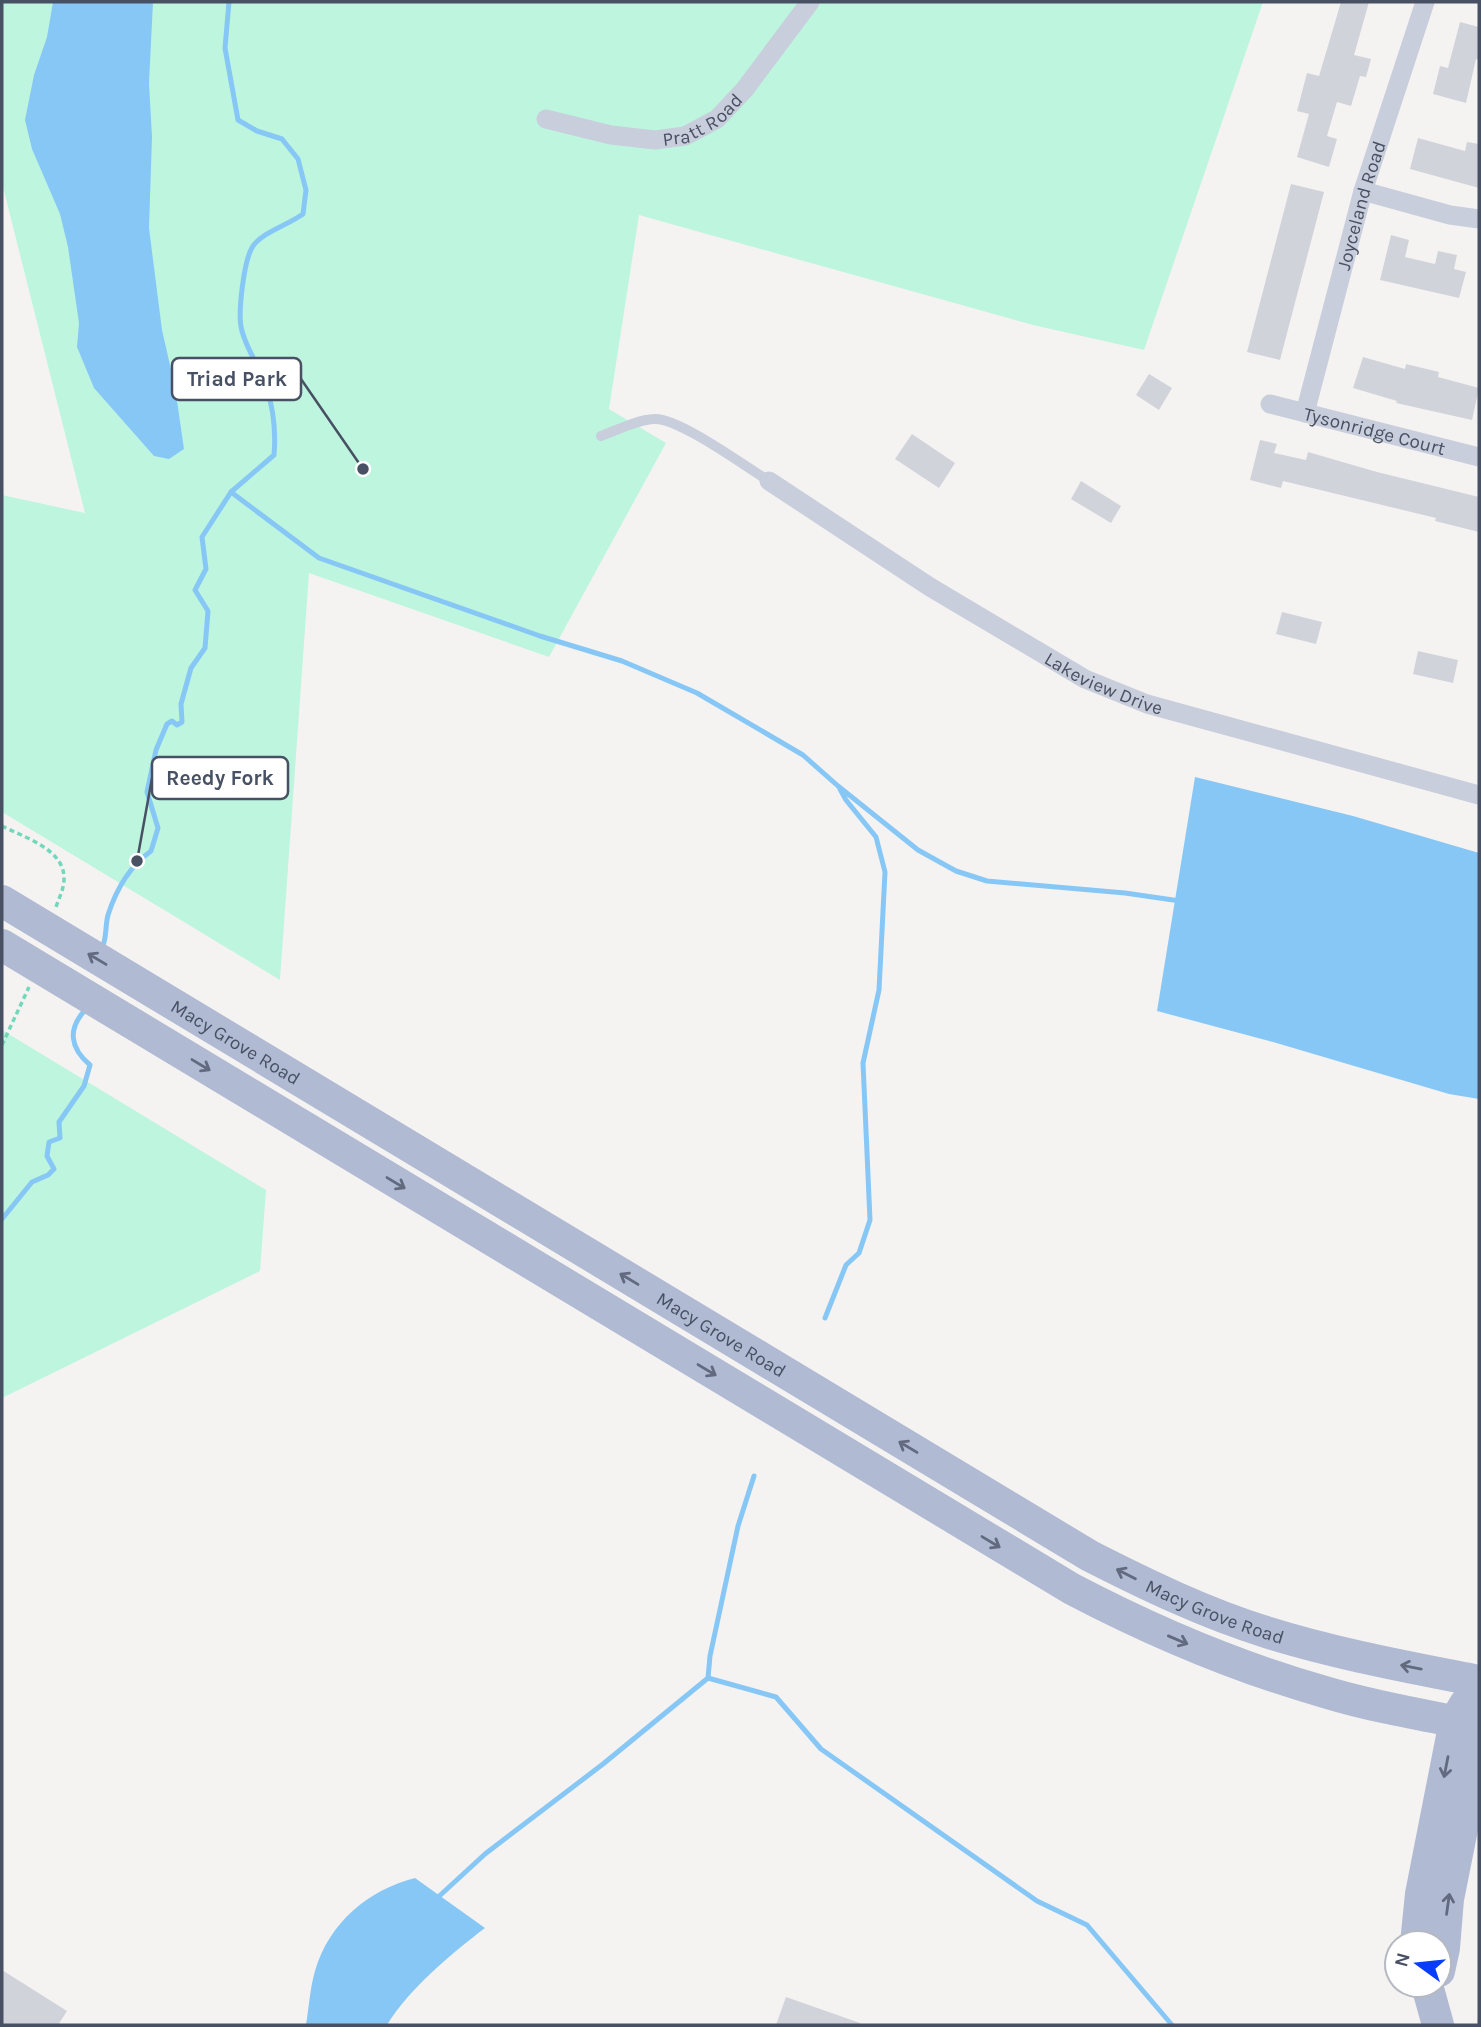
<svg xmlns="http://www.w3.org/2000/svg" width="1481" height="2027" font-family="Karla,sans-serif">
<rect width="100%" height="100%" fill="#f5f3f2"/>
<g fill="#bef5df">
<polygon points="2,2 1263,2 1144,350 1033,325 639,215 609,409 666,443 549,657 309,573 280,980 2,812 2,495 85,513 2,183"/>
<polygon points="2,1030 266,1190 260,1271 2,1398"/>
</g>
<g fill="#87c7f6">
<polygon points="53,2 153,2 149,83 152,137 149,228 162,330 175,387 184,449 169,459 154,456 94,388 77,347 79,323 68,247 60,214 32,149 25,120 34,75 47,37"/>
<polygon points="1195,777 1353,816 1479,853 1479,1099 1449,1094 1273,1042 1157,1011"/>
<path d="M415 1878 485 1928C452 1953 408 1990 387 2025H306C309 2007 310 1988 315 1971 329 1923 368 1890 415 1878Z"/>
</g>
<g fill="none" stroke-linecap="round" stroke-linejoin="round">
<g stroke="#87c7f6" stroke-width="5">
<polyline points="231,492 319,558 540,636 622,661 697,693 803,755 838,786 918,850 956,871 987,881 1125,893 1180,901"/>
<path d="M102 948C107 938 105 926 108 915 116 890 130 866 151 851L158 828 147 792 156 750 167 724 172 721 177 725 182 722 181 704 191 668 205 648 208 611 195 590 206 569 202 537 231 492 274 455C276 432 273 407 266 385 259 366 247 350 242 331 237 315 244 259 253 246 263 232 288 225 303 214L306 190 298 159 282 139 257 131 238 120 225 48 229 2"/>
<path d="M2 1219 32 1182 48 1175 54 1169 47 1156 49 1142 60 1138 59 1122 84 1086 90 1065C70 1048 67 1029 86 1009"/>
<polyline points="825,1318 846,1265 859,1253 870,1220 863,1063 879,990 885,872 876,837 846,800 840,789"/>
<polyline points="708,1678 776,1697 821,1749 1037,1901 1087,1925 1172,2025"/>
<polyline points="435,1900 485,1854 603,1764 708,1678 710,1656 738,1526 754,1476"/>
</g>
</g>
<g fill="#d1d3da">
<polygon points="1341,2 1369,2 1354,55 1371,59 1366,77 1360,76 1351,106 1337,102 1327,136 1337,139 1329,167 1297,157 1309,114 1297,111 1307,73 1319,76"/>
<polygon points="1460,22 1479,27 1479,60 1476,59 1466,103 1433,94 1440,66 1448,68"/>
<polygon points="1418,138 1465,151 1467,142 1479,144 1479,188 1410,169"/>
<polygon points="1291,184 1324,192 1280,360 1247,352"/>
<polygon points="1391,235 1409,240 1405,257 1435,264 1438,251 1457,255 1454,269 1466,272 1459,298 1380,280"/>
<polygon points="1363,357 1405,369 1406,364 1439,372 1438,377 1479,388 1472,420 1396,403 1397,401 1353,388"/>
<polygon points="1149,374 1172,388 1159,410 1136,395"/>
<polygon points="912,434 955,463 939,488 895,459"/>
<polygon points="1260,440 1277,444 1274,453 1306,460 1308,452 1377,472 1479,497 1479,532 1435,521 1436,518 1283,481 1281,488 1250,480"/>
<polygon points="1081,481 1121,506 1111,523 1071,499"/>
<polygon points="1282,612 1322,622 1316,644 1276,634"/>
<polygon points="1418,651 1458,660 1453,683 1413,674"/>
<polygon points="2,1970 67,2011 58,2025 2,2025"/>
<polygon points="786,1997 860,2023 860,2025 776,2025"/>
</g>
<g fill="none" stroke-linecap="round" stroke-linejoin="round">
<g stroke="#72d7bb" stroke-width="3.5" stroke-dasharray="5 3.5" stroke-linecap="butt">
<path d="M2 826C23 837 65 849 64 879 64 889 59 898 56 907"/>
<polyline points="2,1045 29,987"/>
</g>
<path stroke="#c8cedb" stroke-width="10" d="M601 436C618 430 636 420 654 419 678 417 746 467 769 481"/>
<g stroke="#c8cedb" stroke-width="19">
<path id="s1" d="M546 119 611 135 655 140 685 136 717 119 745 89 810 2"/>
<polyline points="1363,191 1450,215 1479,219"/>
<path id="s2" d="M1270 404 1479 457"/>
<path id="s3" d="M1305 413 1363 191 1425 2"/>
<path id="s4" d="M769 481 930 587 1085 679 1147 704 1479 795"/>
</g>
<g stroke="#b0bad3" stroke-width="32">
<path id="s5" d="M2 901 1090 1556C1147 1585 1205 1613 1266 1632 1336 1654 1408 1667 1479 1681"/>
<path d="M2 945 1072 1589C1154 1632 1239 1668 1328 1693 1378 1708 1429 1716 1479 1726"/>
<polyline points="1416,1943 1421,1894 1455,1721 1465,1704"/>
<polyline points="1439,1971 1444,1948 1448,1899 1479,1744"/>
<polyline points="1427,1985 1438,2025"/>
</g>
</g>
<defs><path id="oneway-shaft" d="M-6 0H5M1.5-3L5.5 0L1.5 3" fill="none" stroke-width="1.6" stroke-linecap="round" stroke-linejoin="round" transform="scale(1.75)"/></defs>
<g stroke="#626a7f">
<use href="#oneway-shaft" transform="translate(97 959) rotate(-149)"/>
<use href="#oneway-shaft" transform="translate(201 1065) rotate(31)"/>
<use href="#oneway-shaft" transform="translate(396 1183) rotate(31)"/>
<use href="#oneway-shaft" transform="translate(629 1279) rotate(-149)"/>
<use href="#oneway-shaft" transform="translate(707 1370) rotate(31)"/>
<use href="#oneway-shaft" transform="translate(908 1447) rotate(-149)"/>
<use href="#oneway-shaft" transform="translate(991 1542) rotate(31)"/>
<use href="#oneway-shaft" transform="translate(1126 1574) rotate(-153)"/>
<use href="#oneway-shaft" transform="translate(1178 1640) rotate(23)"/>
<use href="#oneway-shaft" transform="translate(1411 1667) rotate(-169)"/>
<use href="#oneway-shaft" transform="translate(1446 1767) rotate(101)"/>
<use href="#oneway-shaft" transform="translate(1448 1904) rotate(-82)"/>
</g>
<g text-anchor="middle" stroke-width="7" stroke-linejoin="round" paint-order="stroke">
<g font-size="19" fill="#485063" stroke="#fff">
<text dy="7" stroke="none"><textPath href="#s1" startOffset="164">Pratt Road</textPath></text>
<text dy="7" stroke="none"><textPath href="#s3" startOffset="215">Joyceland Road</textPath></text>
<text dy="7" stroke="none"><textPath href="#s2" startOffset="108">Tysonridge Court</textPath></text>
<text dy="7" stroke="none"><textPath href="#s4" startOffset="392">Lakeview Drive</textPath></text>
<text dy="7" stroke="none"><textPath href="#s5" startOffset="273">Macy Grove Road</textPath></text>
<text dy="7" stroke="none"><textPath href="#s5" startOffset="840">Macy Grove Road</textPath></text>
<text dy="7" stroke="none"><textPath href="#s5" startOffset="1407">Macy Grove Road</textPath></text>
</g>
</g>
<path fill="none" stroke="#485063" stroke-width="2.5" d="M363 469L301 379M137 861L152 778"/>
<g fill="#485063" stroke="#fff" stroke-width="2.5">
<circle cx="363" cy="469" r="7"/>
<circle cx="137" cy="861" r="7"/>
</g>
<g fill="#fff" stroke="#485063" stroke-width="2.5">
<rect x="172" y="358" width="129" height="42" rx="7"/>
<rect x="152" y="757" width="136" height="42" rx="7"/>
</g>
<g font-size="21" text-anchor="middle" font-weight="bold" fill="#485063">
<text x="237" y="386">Triad Park</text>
<text x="220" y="785">Reedy Fork</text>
</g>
<rect width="1481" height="2027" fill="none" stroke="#485063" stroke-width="7"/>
<g transform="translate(1418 1964) rotate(285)"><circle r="33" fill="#ffffff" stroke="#b6b9c1" stroke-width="2"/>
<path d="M0-5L12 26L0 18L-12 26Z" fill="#083dfa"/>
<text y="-10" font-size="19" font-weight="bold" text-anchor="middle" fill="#485063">N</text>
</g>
</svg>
